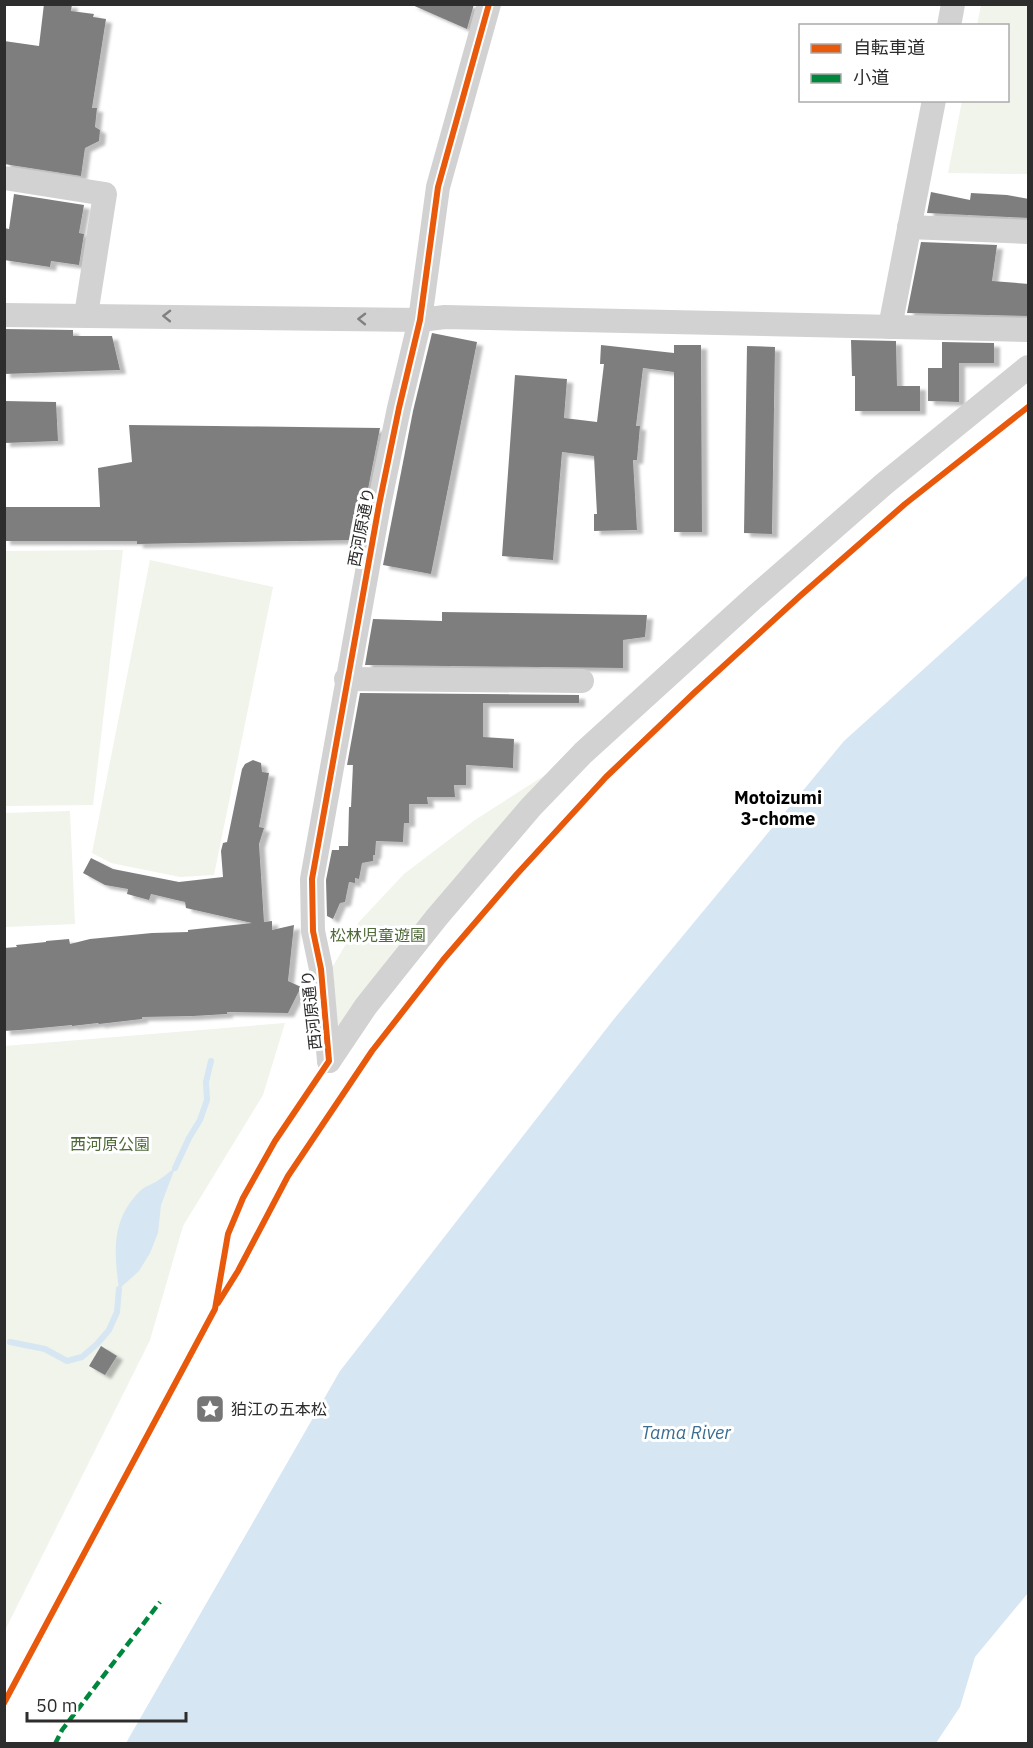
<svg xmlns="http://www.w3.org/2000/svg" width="1033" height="1748" font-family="'IBM Plex Sans','Noto Sans JP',sans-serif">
<defs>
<filter id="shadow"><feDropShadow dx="6" dy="4" stdDeviation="1.5" flood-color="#0004"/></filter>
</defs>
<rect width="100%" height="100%" fill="#fff"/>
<g fill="#f0f4eb">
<polygon points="981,5 1028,5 1028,174 948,173 962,101 1008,100 1008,26 977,25"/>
<polygon points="123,550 93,805 5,806 5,551"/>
<polygon points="150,560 273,587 214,875 180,877 111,863 92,853"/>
<polygon points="553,770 462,869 403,939 336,1036 333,966 359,922 404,874 475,820"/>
<polygon points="70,811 75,924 5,927 5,813"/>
<polygon points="285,1023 263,1095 183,1226 150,1340 5,1630 5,1046"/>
</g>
<g fill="#d6e6f2">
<polygon points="1028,575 1028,1593 975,1657 960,1707 936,1743 126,1743 340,1371 614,1019 844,741"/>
<path d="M175 1168 161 1205 158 1233 150 1253 139 1271 119 1289C114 1252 111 1220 140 1191 145 1186 154 1184 160 1179 165 1176 170 1171 175 1168Z"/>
</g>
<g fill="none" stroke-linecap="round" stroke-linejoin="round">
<g stroke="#d6e6f2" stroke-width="6">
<polyline points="175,1168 189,1138 200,1120 207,1100 206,1082 211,1061"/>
<polyline points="10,1342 45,1349 67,1361 82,1357 97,1344 109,1330 117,1312 119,1289"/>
</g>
</g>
<g fill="#7e7e7e" filter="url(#shadow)">
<polygon points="44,4 72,4 71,11 94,14 93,17 106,19 92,108 97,108 95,127 100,130 99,141 85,148 81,176 4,164 4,41 39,46"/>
<polygon points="410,4 474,4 467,29"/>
<polygon points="931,192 970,200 971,193 1007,195 1029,199 1029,218 927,213"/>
<polygon points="14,194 84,205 79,233 84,234 79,265 51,261 50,267 4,260 4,228 9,229"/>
<polygon points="921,242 997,245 992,281 1029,284 1029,316 907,313"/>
<polygon points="4,329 73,330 73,336 112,336 120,370 4,374"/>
<polygon points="432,333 477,342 431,574 383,565 413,411"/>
<polygon points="851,340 896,341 897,386 920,386 920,411 855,411 855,376 852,376"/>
<polygon points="942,342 994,343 994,363 959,363 959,402 928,401 928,368 942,368"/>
<polygon points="601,345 674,353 674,345 701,345 702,532 674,532 674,372 643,368 636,426 640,426 637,460 633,460 637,530 594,531 594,514 597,514 594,456 562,452 553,560 502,556 515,375 567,379 564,418 597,422 604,364 600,364"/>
<polygon points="747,346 775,347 772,534 744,533"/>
<polygon points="4,401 56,402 58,441 4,443"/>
<polygon points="129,425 380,428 358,540 137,544 137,541 4,541 4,507 100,507 98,468 132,462"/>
<polygon points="442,612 647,615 645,637 623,640 623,668 365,665 373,619 442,621"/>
<polygon points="360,693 579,695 579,703 483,703 483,737 514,739 513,768 466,765 466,785 454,785 455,797 427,797 428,804 409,804 409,823 404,823 403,842 376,841 375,855 373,855 373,861 362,863 359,879 355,878 355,883 349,882 345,902 340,903 333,919 327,916 326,880 332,850 339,850 339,846 348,846 349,807 351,807 353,765 347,765"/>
<polygon points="253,760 261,763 262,772 269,773 259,827 264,828 259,844 264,922 272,921 272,930 294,925 288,981 301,987 288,1013 227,1012 227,1014 193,1016 142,1017 142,1019 99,1024 98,1023 72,1026 72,1025 20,1030 4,1031 4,948 17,947 16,945 46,942 46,941 69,939 70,944 90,939 152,933 188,932 188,930 252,923 186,908 185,902 151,894 149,900 127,894 128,889 105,885 83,873 91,858 113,869 179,882 223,877 221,851 223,843 227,842 242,769 245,764"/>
<polygon points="101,1346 117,1356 105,1375 89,1366"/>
</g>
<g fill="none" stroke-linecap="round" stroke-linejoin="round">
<g stroke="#d2d2d2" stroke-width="24">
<polyline points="949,26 953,4"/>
<polyline points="4,178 105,194 86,315"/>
<polyline points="909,227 1028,232"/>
<polyline points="4,315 420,320 445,317 1028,330"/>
<polyline points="890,327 934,100"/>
<polyline points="346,679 582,681"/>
<polyline points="329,1061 321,969 313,931 312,879 379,505 399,408 420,320 438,187 489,4"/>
<polyline points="329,1061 366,1006 437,917 531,807 583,753 757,595 884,484 1028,367"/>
</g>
<polyline stroke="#00873e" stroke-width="4.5" stroke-dasharray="9 4.5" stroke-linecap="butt" points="55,1744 62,1730 160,1602"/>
<g stroke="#fff" stroke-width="10">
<g id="cycleway">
<polyline points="218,1303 238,1271 288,1176 372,1051 443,960 517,874 606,777 694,693 800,596 905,504 1028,407"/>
<polyline points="4,1703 215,1309 228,1234 243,1198 275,1141 329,1061 321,969 313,931 312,879 379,505 399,408 420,320 438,187 489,4"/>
</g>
</g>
<use href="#cycleway" stroke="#e8590c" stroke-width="6"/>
</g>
<defs><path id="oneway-chevron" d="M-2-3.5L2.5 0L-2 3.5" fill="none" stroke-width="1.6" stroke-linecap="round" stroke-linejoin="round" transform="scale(1.5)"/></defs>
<g stroke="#808080">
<use href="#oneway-chevron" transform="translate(167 316) rotate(-179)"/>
<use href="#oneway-chevron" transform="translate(362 319) rotate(-179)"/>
</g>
<defs>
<g id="sight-square" transform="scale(1.5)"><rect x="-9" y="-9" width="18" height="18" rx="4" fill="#767676" stroke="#fff"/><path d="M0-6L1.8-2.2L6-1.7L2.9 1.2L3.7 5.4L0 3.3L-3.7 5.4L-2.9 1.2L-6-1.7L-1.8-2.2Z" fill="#fff"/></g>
</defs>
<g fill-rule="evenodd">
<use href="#sight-square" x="210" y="1409"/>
</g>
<g text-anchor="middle" stroke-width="6" stroke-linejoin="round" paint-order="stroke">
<g font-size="16" fill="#2d2d2d" stroke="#fff">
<text transform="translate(361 527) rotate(-79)" y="6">西河原通り</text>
<text transform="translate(311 1010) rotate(-96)" y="6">西河原通り</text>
</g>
<g font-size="16" fill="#4f6a39" stroke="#fff">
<text x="378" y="941">松林児童遊園</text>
<text x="110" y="1150">西河原公園</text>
</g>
<g font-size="16" fill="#2d2d2d" stroke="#fff" text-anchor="start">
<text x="231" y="1415">狛江の五本松</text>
</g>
<g font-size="18" font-weight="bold" fill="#000" stroke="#fff">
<text x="778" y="804">Motoizumi<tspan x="778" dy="21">3-chome</tspan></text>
</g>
<g font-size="18" font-style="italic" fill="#396d92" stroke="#fff">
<text x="686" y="1439">Tama River</text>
</g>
</g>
<rect width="1033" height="1748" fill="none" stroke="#2d2d2d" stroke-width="12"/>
<rect x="799" y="24" width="210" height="78" fill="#ffffff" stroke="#ababab" stroke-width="1.5"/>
<rect x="811" y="44" width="30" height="9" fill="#e8590c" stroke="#ababab" stroke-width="1.5"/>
<text x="853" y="54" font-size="18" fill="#2d2d2d">自転車道</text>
<rect x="811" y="74" width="30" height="9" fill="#00873e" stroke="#ababab" stroke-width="1.5"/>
<text x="853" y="84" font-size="18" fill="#2d2d2d">小道</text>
<path d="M27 1712v9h159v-9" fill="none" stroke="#2d2d2d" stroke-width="3"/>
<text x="36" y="1712" font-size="18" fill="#2d2d2d" stroke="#ffffff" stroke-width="4.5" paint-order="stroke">50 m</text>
</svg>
